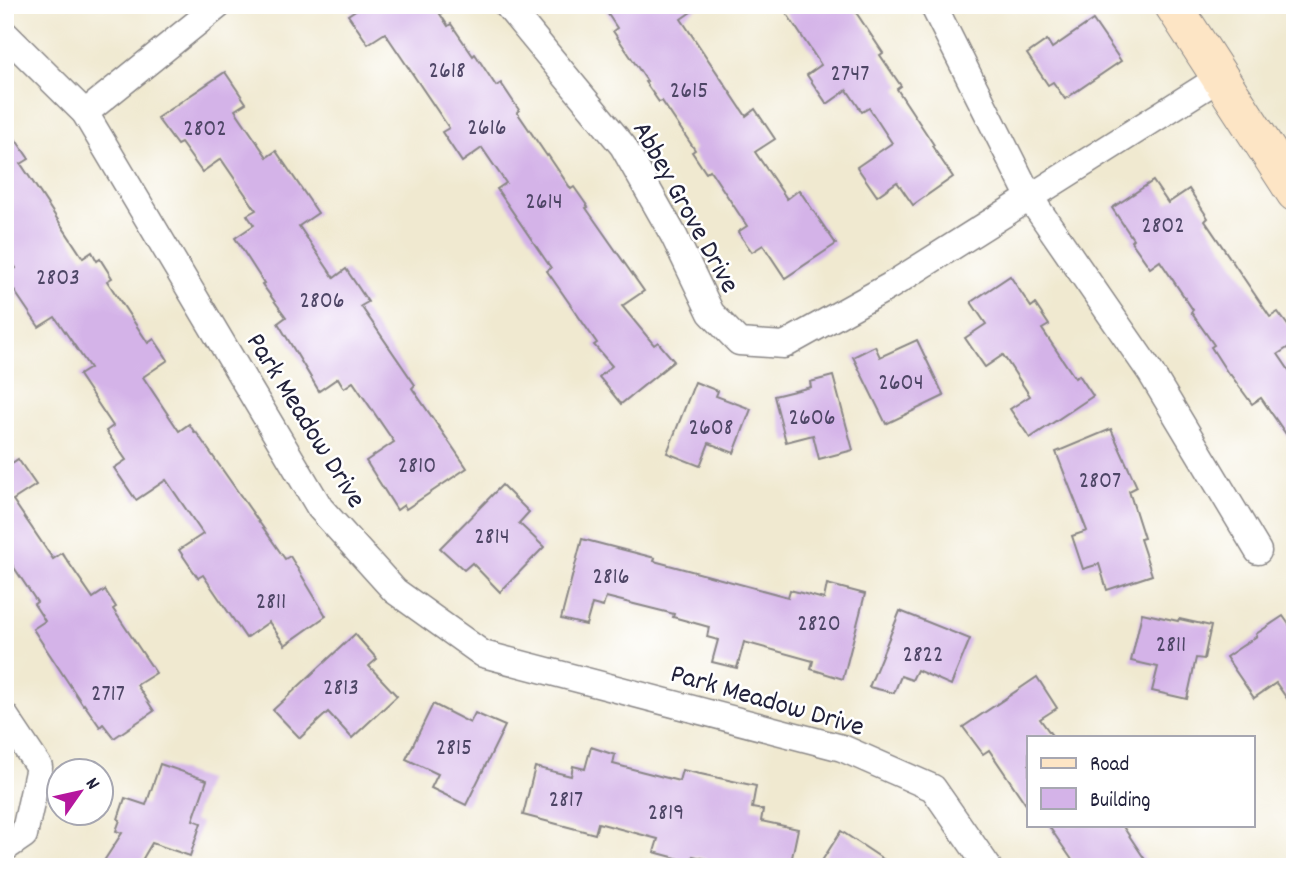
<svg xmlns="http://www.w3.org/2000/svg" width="1300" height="872" font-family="Dekko,sans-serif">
<rect width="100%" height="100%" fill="#fff"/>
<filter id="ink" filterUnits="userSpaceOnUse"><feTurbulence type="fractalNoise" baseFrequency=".0143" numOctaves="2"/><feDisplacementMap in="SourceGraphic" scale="14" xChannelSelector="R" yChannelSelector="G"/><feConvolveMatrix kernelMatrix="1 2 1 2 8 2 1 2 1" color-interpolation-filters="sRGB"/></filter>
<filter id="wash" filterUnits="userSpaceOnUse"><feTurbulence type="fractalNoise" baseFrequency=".00686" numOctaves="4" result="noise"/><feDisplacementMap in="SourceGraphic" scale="28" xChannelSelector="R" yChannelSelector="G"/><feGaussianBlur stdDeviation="1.57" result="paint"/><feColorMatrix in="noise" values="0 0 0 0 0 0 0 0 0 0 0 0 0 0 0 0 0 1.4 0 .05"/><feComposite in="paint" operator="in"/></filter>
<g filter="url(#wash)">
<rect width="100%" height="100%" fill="#f0e9d0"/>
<g id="blocks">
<g fill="#d4b3e8">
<polygon points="363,5 434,5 448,26 451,24 473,56 475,54 496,86 501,83 519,110 517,112 547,156 548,155 571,189 574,187 588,207 586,208 644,291 622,306 654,345 658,342 674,361 621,404 599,377 612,366 594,345 597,343 547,271 551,268 497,189 506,183 482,148 462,162 442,132 449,128 385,33 368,44 348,15"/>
<polygon points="602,5 701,5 681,19 746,116 755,109 775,139 755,152 787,199 799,190 836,244 785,278 763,245 752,252 738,232 747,226 710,170 706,173 692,152 695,150 662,101 659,102 645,82 647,81 613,31 617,28"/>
<polygon points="781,5 851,5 883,53 880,55 901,86 897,89 934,145 932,146 953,177 913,205 897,182 877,196 857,167 892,143 869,108 862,112 847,90 827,104 807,75 821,65"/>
<polygon points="1093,20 1121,61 1065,99 1053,82 1048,85 1027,54 1047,40 1052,48"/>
<polygon points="225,72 246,103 235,110 267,157 276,151 318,213 299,226 334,278 346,269 368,302 361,306 415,385 412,388 467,468 406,509 404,505 397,510 366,461 394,442 353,382 344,388 338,378 319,391 278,323 286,317 262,284 264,283 235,238 254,225 247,215 256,210 221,159 202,172 181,143 177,145 157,118"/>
<polygon points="5,124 29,159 21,164 83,258 92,252 97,261 100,259 112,278 107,281 148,343 154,339 168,360 143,377 179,431 189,424 195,433 196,432 285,559 290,556 326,616 285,645 269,622 246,638 203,575 198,578 179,550 203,534 166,480 136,500 114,468 126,460 106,431 113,426 79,375 90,368 55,317 39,327 5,277 16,268 5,252"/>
<polygon points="1153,181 1168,203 1189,189 1208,218 1205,221 1270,317 1278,312 1295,335 1295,343 1278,354 1295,379 1295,447 1261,398 1252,404 1230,374 1229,375 1211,347 1214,345 1191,312 1193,310 1160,261 1150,268 1131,241 1133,239 1112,208"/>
<polygon points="1010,276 1031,307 1035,304 1049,325 1042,329 1075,378 1079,375 1093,396 1030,438 1010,409 1030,396 1003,355 985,367 965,338 986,324 971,302"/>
<polygon points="917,340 944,396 886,424 853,357 875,346 880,357"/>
<polygon points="833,376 853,450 819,459 813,435 786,442 774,396 811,387 810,382"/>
<polygon points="695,382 718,391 716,396 751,409 734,453 709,443 700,466 667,453"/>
<polygon points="1111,429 1137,487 1129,491 1144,538 1140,539 1152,575 1107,590 1099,564 1083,569 1072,536 1087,531 1056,452"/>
<polygon points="18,459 36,485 13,500 53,559 62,553 93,598 105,590 116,607 113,609 156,673 137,685 154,711 114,738 103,724 100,727 84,704 83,705 33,629 45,621 34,604 37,602 5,554 5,468"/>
<polygon points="502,485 529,512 519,523 544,547 500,592 472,563 464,570 440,548"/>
<polygon points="582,539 655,558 654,561 788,597 790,590 824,599 827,584 865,594 843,679 811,669 813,661 744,642 737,668 712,662 718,640 707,637 709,627 673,617 674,614 606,597 603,607 592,604 586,625 561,619"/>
<polygon points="900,611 970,639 951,685 917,670 912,680 901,676 894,693 869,687"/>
<polygon points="1142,613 1178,621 1179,619 1211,626 1204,659 1196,658 1187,699 1152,691 1158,667 1131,661"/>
<polygon points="1283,616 1295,633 1295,710 1276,683 1254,698 1226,657 1257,636 1256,634"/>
<polygon points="355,634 377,659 369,666 397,696 352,738 328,712 300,738 273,710"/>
<polygon points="1037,677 1057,708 1040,719 1053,737 1029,737 1029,809 989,750 983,754 963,727"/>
<polygon points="433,704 470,723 475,713 505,726 466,805 431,788 438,774 406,759"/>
<polygon points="591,747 615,755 613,764 679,781 682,770 756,786 752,808 763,810 761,821 798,829 790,867 741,867 693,856 691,862 654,852 658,839 598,823 595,834 523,815 535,767 571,776 573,766 585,769"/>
<polygon points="160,764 207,780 193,820 201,823 190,856 152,843 138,867 100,867 122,833 116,831 120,820 118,819 125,798 146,805"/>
<polygon points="1048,825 1122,825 1150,867 1077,867"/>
<polygon points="841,831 895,867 818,867"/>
</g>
</g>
</g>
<g filter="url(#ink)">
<use href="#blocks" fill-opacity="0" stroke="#898686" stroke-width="2"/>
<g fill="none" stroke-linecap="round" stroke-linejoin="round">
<g stroke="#898686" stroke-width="29">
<g id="street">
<polyline points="507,5 623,146 674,236 711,313 739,342 784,345 890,286 1219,78"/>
<polyline points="933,5 1030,198 1151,373 1258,551"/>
<polyline points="5,34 85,113 320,508 395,591 483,654 842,748 933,788 988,867"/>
<polyline points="85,113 219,5"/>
<polyline points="5,716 39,767 24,835 5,848"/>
</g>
</g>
<g stroke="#898686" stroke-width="39">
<polyline id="secondary" points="1173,5 1295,193"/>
</g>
<use href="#street" stroke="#fff" stroke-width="26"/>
<use href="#secondary" stroke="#fde5c5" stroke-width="37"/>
</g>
</g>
<g text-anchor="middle" stroke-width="5" stroke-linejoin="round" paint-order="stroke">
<g font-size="24" fill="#4e4666">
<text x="447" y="77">2618</text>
<text x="850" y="80">2747</text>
<text x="689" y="97">2615</text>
<text x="487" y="134">2616</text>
<text x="205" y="135">2802</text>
<text x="544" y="208">2614</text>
<text x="1163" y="232">2802</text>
<text x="58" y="284">2803</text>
<text x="322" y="307">2806</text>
<text x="901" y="389">2604</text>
<text x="812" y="424">2606</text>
<text x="711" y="434">2608</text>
<text x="417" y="472">2810</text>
<text x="1100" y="487">2807</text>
<text x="492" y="543">2814</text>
<text x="611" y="583">2816</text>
<text x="271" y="608">2811</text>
<text x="819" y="630">2820</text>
<text x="1171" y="651">2811</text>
<text x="923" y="661">2822</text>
<text x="341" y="694">2813</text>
<text x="108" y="700">2717</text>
<text x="454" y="754">2815</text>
<text x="566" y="806">2817</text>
<text x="666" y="819">2819</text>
</g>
<g font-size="28" fill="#22223b" stroke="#fff">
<text transform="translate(688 206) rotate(61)" y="10">Abbey Grove Drive</text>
<text transform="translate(308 419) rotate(58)" y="10">Park Meadow Drive</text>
<text transform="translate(768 698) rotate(16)" y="10">Park Meadow Drive</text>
</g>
</g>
<rect width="1300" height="872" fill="none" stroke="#fff" stroke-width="28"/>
<rect x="1027" y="736" width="228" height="91" fill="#ffffff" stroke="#a7a7b1" stroke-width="2"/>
<rect x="1041" y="758" width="35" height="10" fill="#fde5c5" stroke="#a7a7b1" stroke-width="2"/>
<text x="1090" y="770" font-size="21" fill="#22223b">Road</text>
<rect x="1041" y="788" width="35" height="21" fill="#d4b3e8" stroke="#a7a7b1" stroke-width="2"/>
<text x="1090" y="806" font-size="21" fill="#22223b">Building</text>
<g transform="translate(80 792) rotate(56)"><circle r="33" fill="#ffffff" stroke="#a7a7b1" stroke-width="2"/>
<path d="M0-5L12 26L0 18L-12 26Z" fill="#b5179e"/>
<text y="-10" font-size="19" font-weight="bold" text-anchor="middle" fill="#22223b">N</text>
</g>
</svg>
